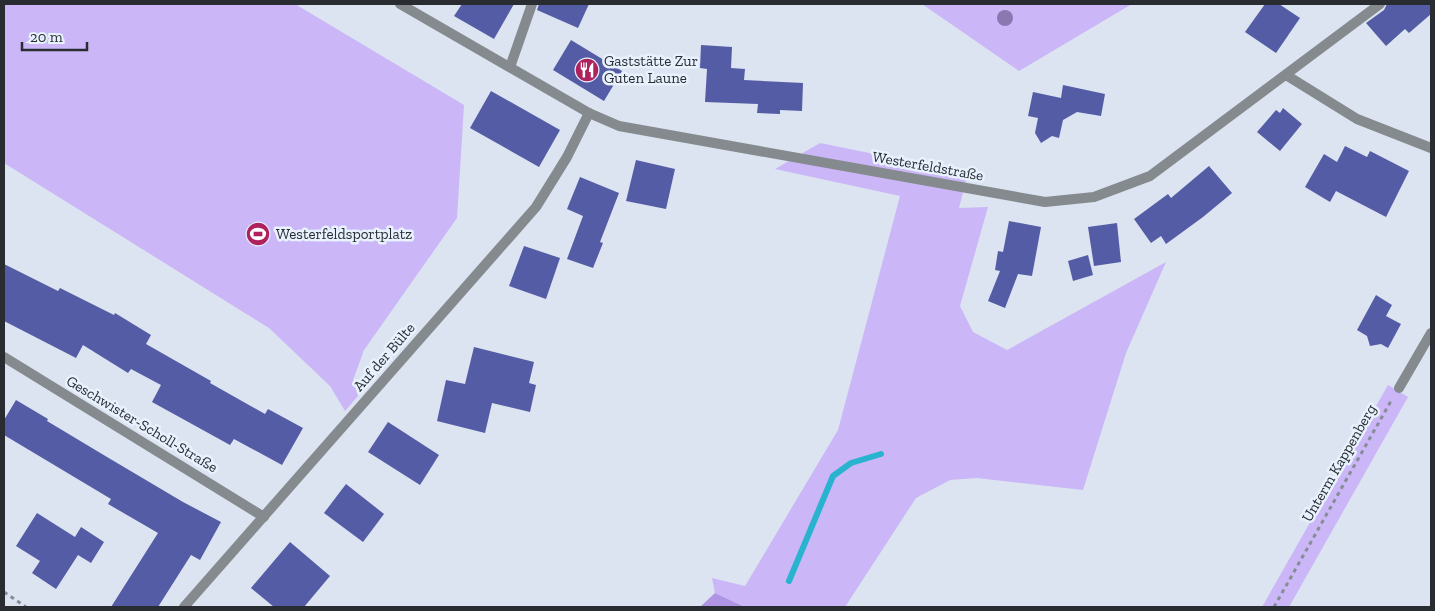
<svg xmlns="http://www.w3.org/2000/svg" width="1435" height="611" font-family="'Zilla Slab',serif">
<rect width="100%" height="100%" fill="#dbe4f0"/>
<g fill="#cbb7f7">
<polygon points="4,4 295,4 464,105 457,218 364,350 353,380 358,396 345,411 330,386 269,328 4,163"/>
<polygon points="922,4 1132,4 1019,71"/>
<polygon points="820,143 968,173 959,208 988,207 960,306 973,332 1007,350 1166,262 1126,353 1083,490 977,478 950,480 916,498 845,607 745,607 715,593 712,578 745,586 838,430 900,196 775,169"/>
<polygon points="1388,385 1408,397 1289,607 1262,607"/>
</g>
<polygon fill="#af95e4" points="715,593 745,607 700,607"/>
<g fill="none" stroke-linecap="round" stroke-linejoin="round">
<polyline stroke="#2ab3ce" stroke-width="6" points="789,581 833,476 851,463 881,454"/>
</g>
<g fill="#555ca6">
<polygon points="462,4 514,4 494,39 454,16"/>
<polygon points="539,4 589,4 578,28 537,10"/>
<polygon points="1265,4 1279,4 1300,18 1276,53 1245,32"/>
<polygon points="1387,4 1431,4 1431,14 1409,33 1405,29 1386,46 1366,23 1384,10"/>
<polygon points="571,40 622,71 604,101 553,70"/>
<polygon points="701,45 732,47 731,68 745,69 744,80 803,83 802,111 780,110 780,114 757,113 758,104 705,102 707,69 700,68"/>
<polygon points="1063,85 1105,94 1101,116 1077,112 1063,120 1059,138 1052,136 1041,143 1035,133 1038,118 1028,116 1033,92 1061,98"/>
<polygon points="491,91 560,130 539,167 470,128"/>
<polygon points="1283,108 1302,124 1280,151 1257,132 1276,110 1280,113"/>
<polygon points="1345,146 1367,157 1370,151 1409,171 1386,217 1336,191 1330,202 1305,187 1324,154 1337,162"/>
<polygon points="636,160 675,169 666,209 626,201"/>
<polygon points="1209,166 1232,193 1203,217 1166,244 1161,236 1151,243 1134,219 1168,194 1171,198"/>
<polygon points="580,177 619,193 600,242 603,243 593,268 567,259 583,216 567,209"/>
<polygon points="1009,221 1041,227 1032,276 1018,274 1005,308 988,301 1000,271 995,270 998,251 1003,252"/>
<polygon points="1117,223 1121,262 1094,266 1088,227"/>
<polygon points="524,246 560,258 546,299 509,286"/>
<polygon points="1088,255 1093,275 1073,281 1068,261"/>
<polygon points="4,264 58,291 60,288 114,315 115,313 151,335 146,344 211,381 210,383 265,414 268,409 303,428 282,465 234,439 230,445 152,402 161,385 131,369 128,373 83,345 76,358 4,321"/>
<polygon points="1376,295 1392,305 1386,316 1401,324 1388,348 1381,344 1370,346 1367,336 1357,330"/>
<polygon points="474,347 534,362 529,383 536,385 530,412 492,403 485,433 437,421 446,380 465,384"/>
<polygon points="16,400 48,419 47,421 107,457 183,502 221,522 200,560 191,555 158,607 111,607 158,533 108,504 111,499 4,435 4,420"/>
<polygon points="388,422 439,455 420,485 368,452"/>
<polygon points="346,484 384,514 363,542 324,513"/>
<polygon points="37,513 75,537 81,527 104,542 91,563 78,555 56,589 32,573 40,561 16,546"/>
<polygon points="290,542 330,576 304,607 274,607 251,588"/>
</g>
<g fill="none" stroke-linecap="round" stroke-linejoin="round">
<g stroke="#878d96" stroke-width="3" stroke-dasharray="4 4" stroke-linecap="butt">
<polyline points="4,592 26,607"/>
<polyline points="1274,607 1391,401"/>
</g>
<g stroke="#858a8e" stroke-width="10">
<polyline points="400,4 589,113 619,126 1045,202 1094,197 1150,176 1380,4"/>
<polyline points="510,67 532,4"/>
<polyline points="1286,75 1357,119 1431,148"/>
<polyline points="4,357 264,517"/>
<polyline points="1399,388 1431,333"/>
<polyline points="184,607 536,207 567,157 589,113"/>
</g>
</g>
<circle fill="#8b78b1" cx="1005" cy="18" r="8"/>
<defs>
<g id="restaurant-disc" transform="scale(1.25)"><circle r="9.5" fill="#af225d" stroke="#e8f1fe"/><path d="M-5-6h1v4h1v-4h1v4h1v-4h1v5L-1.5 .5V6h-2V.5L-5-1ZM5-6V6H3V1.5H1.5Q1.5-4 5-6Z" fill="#fff"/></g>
<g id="stadium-disc" transform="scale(1.25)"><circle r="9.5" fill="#af225d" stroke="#e8f1fe"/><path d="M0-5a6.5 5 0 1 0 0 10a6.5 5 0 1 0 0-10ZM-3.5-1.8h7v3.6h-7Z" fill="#fff"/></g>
</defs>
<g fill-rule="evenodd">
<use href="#restaurant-disc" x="587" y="70"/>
<use href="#stadium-disc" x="258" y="234"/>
</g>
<g text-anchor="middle" stroke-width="5" stroke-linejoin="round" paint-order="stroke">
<g font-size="15" fill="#292c31" stroke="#e8f1fe" text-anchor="start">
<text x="604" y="66">Gaststätte Zur<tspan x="604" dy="17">Guten Laune</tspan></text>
<text x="276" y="239">Westerfeldsportplatz</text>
</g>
<g font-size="15" fill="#292c31" stroke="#e8f1fe">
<text transform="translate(928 166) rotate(10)" y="5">Westerfeldstraße</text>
<text transform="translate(384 357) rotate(-49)" y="5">Auf der Bülte</text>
<text transform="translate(142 424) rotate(31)" y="5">Geschwister-Scholl-Straße</text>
<text transform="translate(1339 463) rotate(-60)" y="5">Unterm Kappenberg</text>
</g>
</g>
<rect width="1435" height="611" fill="none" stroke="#292c31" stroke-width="10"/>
<path d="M22 42v8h65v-8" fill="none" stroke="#292c31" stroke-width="2.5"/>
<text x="30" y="42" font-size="15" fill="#292c31" stroke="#e8f1fe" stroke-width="4" paint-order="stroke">20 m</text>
</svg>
